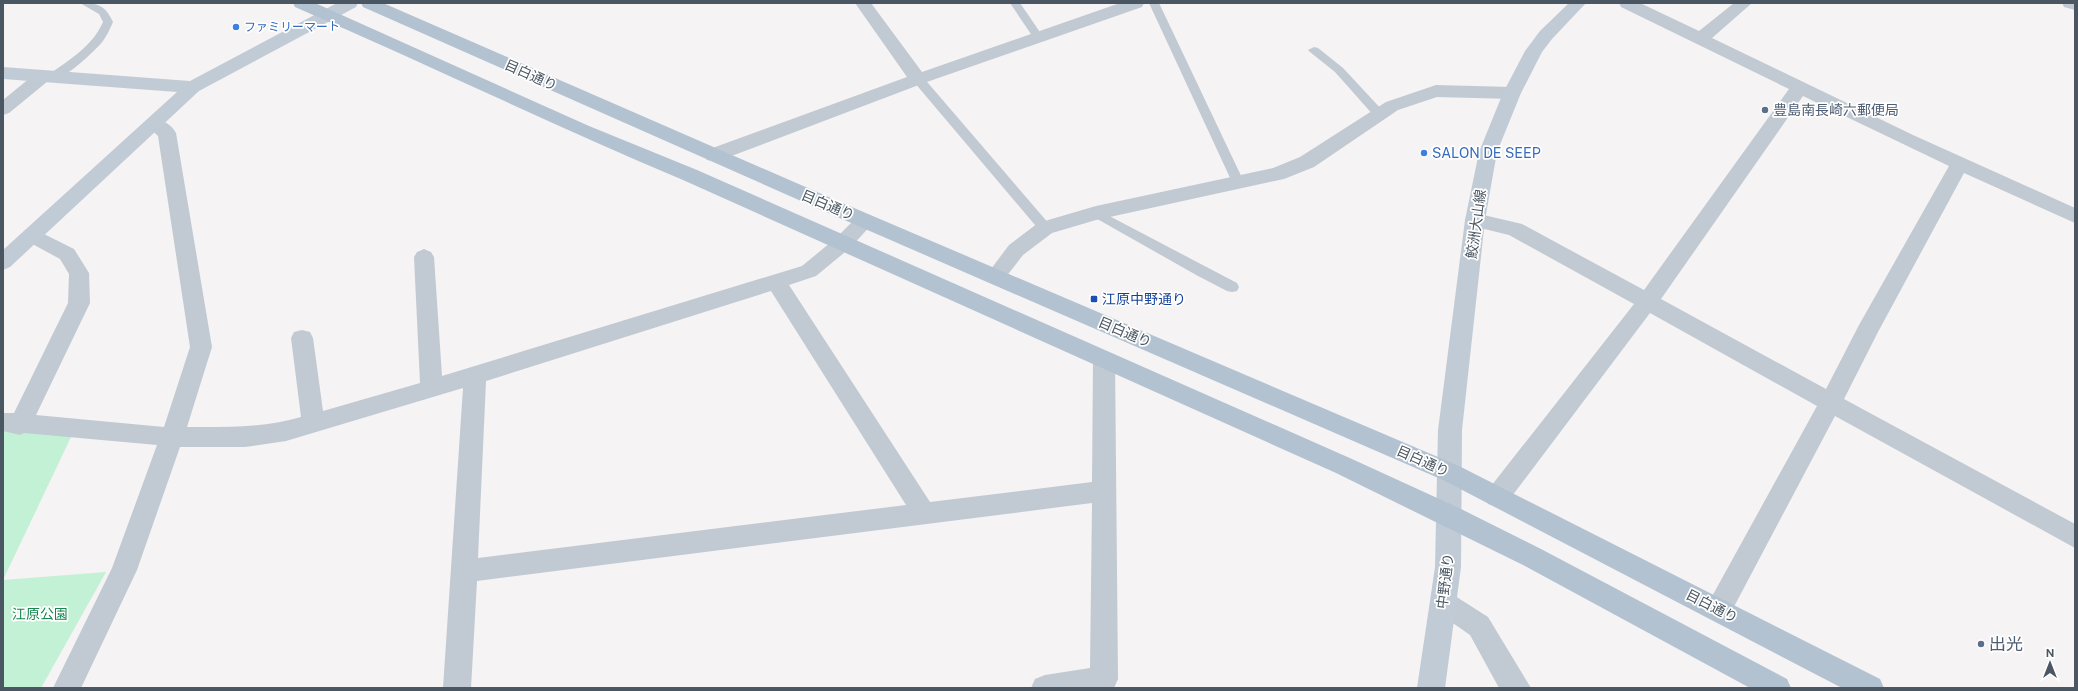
<svg xmlns="http://www.w3.org/2000/svg" width="2078" height="691" font-family="'Public Sans','Noto Sans JP',sans-serif">
<rect width="100%" height="100%" fill="#f5f3f3"/>
<g fill="#c3f1d5">
<polygon points="3,430 72,435 3,580"/>
<polygon points="106,572 41,688 3,688 3,580"/>
</g>
<g fill="none" stroke-linecap="round" stroke-linejoin="round">
<g fill="#c1cad2" fill-rule="evenodd">
<path d="M80 3C98 3 105 5 113 22 110 29 107 35 103 41 95 51 60 84 48 81L46 78 48 75C69 60 92 47 103 22L99 14Z"/>
<polygon points="1010,3 1020,3 1044,38 1043,40 1035,40"/>
<polygon points="1149,3 1159,3 1244,182 1242,185 1234,185 1232,182"/>
<polygon points="1314,47 1318,48 1343,68 1383,111 1385,114 1383,117 1375,117 1335,72 1310,52 1308,50"/>
<polygon points="918,75 922,76 1050,225 1051,228 1050,231 1040,231 914,82 912,79 914,76"/>
<polygon points="1096,209 1237,283 1239,287 1237,291 1232,292 1227,291 1198,276 1092,216 1090,213 1092,210"/>
</g>
<g fill="#c1cad2" fill-rule="evenodd">
<polygon points="855,3 871,3 922,72 1120,3 1144,3 1142,7 924,83 721,160 714,161 707,160 704,155 707,150 907,77"/>
<path d="M1619 3H1640L1699 31 1734 3H1752L1712 38 1913 135 2075 208V223L1964 173 1878 332 1844 399 2075 524V548L1835 416 1728 618 1719 621 1710 618 1706 609 1710 600 1817 406 1650 313 1506 504 1497 507 1488 504 1485 497 1488 490 1634 304 1509 235 1468 225 1465 220 1468 215 1475 213 1522 224 1644 290 1789 89 1621 7ZM1803 96 1949 166 1859 325 1826 389 1661 299Z"/>
<polygon points="2062,3 2075,3 2075,10 2064,7"/>
<polygon points="42,71 48,73 51,77 48,81 9,113 3,115 3,100 36,73"/>
<polygon points="1436,85 1512,87 1518,89 1521,93 1518,97 1512,99 1437,97 1398,110 1314,167 1284,179 1096,220 1052,233 1023,255 1002,282 995,285 988,282 985,277 1009,245 1038,223 1096,206 1273,168 1300,157 1386,102"/>
<path d="M154 118C163 120 172 125 176 133L212 347 187 427C225 427 263 428 301 417L291 338 294 332 302 330 310 332 313 338 323 411 420 383 414 257 417 252 424 249 431 252 434 257 442 376 802 266 836 238 858 216 865 214 872 216 875 221 850 248 816 276 789 285 930 502 1092 482 1093 360 1096 354 1104 351 1112 354 1115 360 1118 679 1114 688H1031L1035 679 1045 675 1090 668 1092 503 477 581 471 688H443L463 388 286 441 245 447H180L137 570 81 688H53L112 568 157 445 24 433 20 435 3 431V413H14L68 303 69 274 60 259 25 240 22 235 25 230 32 228 74 249 89 273 90 303 36 415 164 427 190 347 158 136 145 124 147 120ZM771 291 906 505 478 558 486 381Z"/>
<polygon points="1443,590 1452,594 1488,617 1531,688 1499,688 1470,635 1434,610 1430,602 1434,594"/>
</g>
<g fill="#c1cbd6" fill-rule="evenodd">
<polygon points="337,3 358,3 356,7 199,91 10,267 3,270 3,250 177,92 3,79 3,67 190,81"/>
<polygon points="1569,3 1586,3 1552,39 1542,52 1521,93 1497,152 1485,220 1462,430 1461,567 1445,688 1417,688 1435,567 1438,430 1465,220 1479,152 1503,93 1525,51 1540,31"/>
</g>
<g fill="#b3c2d1" fill-rule="evenodd">
<path d="M293 3H315L589 126 697 170 1352 459 1459 508 1541 549 1787 679 1791 688H1750L1523 565 1336 473 683 180C552 125 425 63 295 7Z"/>
<polygon points="361,3 383,3 840,202 1459,466 1880,679 1884,688 1842,688 1443,480 826,212 363,7"/>
</g>
</g>
<g fill="#3f7fe0" stroke="#fff" stroke-width="1.5">
<circle cx="236" cy="27" r="4"/>
<circle cx="1424" cy="153" r="4"/>
</g>
<g fill="#5c6f8a" stroke="#fff" stroke-width="1.5">
<circle cx="1765" cy="110" r="4"/>
<circle cx="1981" cy="644" r="4"/>
</g>
<rect fill="#1a4fb4" stroke="#fff" stroke-width="1.5" x="1090" y="295" width="8" height="8" rx="2"/>
<g text-anchor="middle" stroke-width="3.5" stroke-linejoin="round" paint-order="stroke">
<g font-size="12" fill="#366cbe" stroke="#fff" text-anchor="start">
<text x="244" y="31">ファミリーマート</text>
</g>
<g font-size="14" fill="#4a5661" stroke="#fff">
<text transform="translate(531 75) rotate(24)" y="5">目白通り</text>
<text transform="translate(828 205) rotate(23)" y="5">目白通り</text>
<text transform="translate(1476 224) rotate(-82)" y="5">鮫洲大山線</text>
<text transform="translate(1125 332) rotate(23)" y="5">目白通り</text>
<text transform="translate(1423 461) rotate(24)" y="5">目白通り</text>
<text transform="translate(1445 581) rotate(-83)" y="5">中野通り</text>
<text transform="translate(1712 606) rotate(27)" y="5">目白通り</text>
</g>
<g font-size="14" fill="#4e5e75" stroke="#fff" text-anchor="start">
<text x="1773" y="115">豊島南長崎六郵便局</text>
</g>
<g font-size="14" fill="#366cbe" stroke="#fff" text-anchor="start">
<text x="1432" y="158">SALON DE SEEP</text>
</g>
<g font-size="14" fill="#164399" stroke="#fff" text-anchor="start">
<text x="1102" y="304">江原中野通り</text>
</g>
<g font-size="14" fill="#17864f" stroke="#fff">
<text x="40" y="619">江原公園</text>
</g>
<g font-size="17" fill="#4e5e75" stroke="#fff" text-anchor="start">
<text x="1989" y="650">出光</text>
</g>
</g>
<rect width="2078" height="691" fill="none" stroke="#4a5661" stroke-width="8"/>
<g transform="translate(2050 663)" stroke="#ffffff" stroke-width="3" paint-order="stroke">
<path d="M0-3L7 15L0 10L-7 15Z" fill="#4a5661"/>
<text y="-6" font-size="11" font-weight="bold" text-anchor="middle" fill="#4a5661">N</text>
</g>
</svg>
